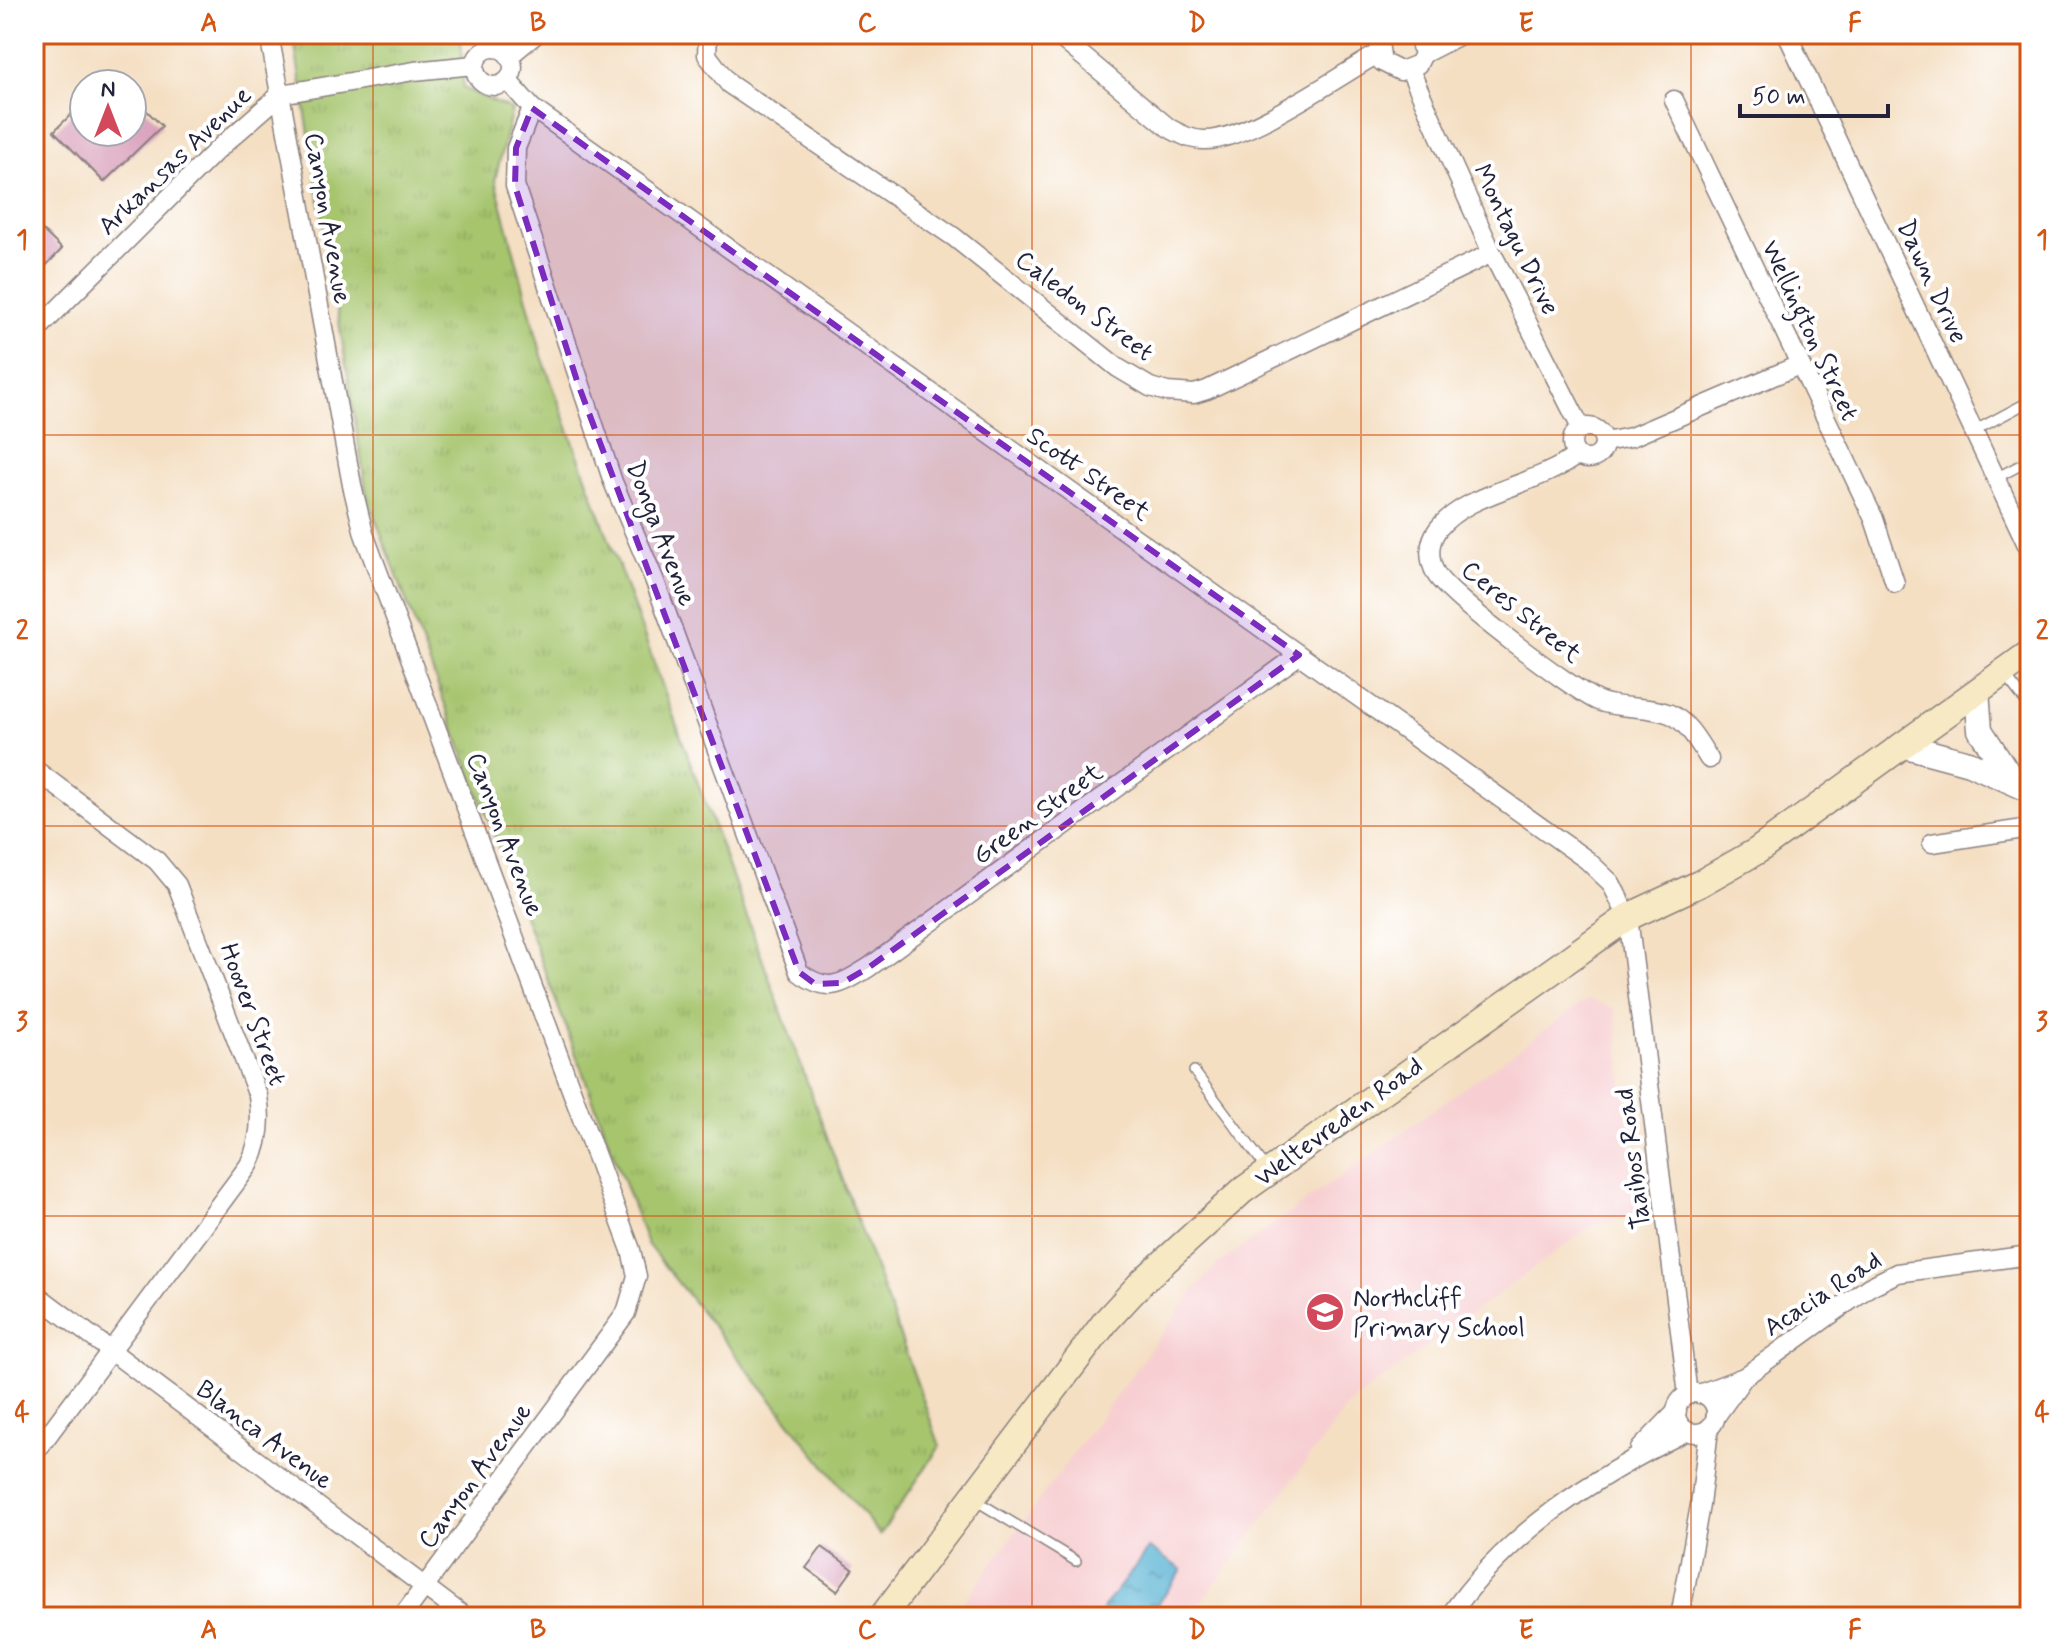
<svg xmlns="http://www.w3.org/2000/svg" width="2064" height="1651" font-family="Mynerve,sans-serif">
<defs>
<pattern id="grass-tufts" width="24" height="20" patternUnits="userSpaceOnUse" patternTransform="scale(2)"><rect width="24" height="20" fill="#a6c56d"/><path d="M3 7l-1-3M5 7V3M7 7l1-3M15 17l-1-3M17 17v-4M19 17l1-3" fill="none" stroke="#8fa95f"/></pattern>
<pattern id="water-ripples" width="26" height="14" patternUnits="userSpaceOnUse" patternTransform="scale(2)"><rect width="26" height="14" fill="#56b2d4"/><path d="M2 4q2-2 4 0t4 0M15 11q2-2 4 0t4 0" fill="none" stroke="#4790ad"/></pattern>
</defs>
<rect width="100%" height="100%" fill="#fff"/>
<filter id="ink" filterUnits="userSpaceOnUse"><feTurbulence type="fractalNoise" baseFrequency=".0125" numOctaves="2"/><feDisplacementMap in="SourceGraphic" scale="16" xChannelSelector="R" yChannelSelector="G"/><feConvolveMatrix kernelMatrix="1 2 1 2 8 2 1 2 1" color-interpolation-filters="sRGB"/></filter>
<filter id="wash" filterUnits="userSpaceOnUse"><feTurbulence type="fractalNoise" baseFrequency=".006" numOctaves="4" result="noise"/><feDisplacementMap in="SourceGraphic" scale="32" xChannelSelector="R" yChannelSelector="G"/><feGaussianBlur stdDeviation="1.8" result="paint"/><feColorMatrix in="noise" values="0 0 0 0 0 0 0 0 0 0 0 0 0 0 0 0 0 1.4 0 .05"/><feComposite in="paint" operator="in"/></filter>
<g filter="url(#wash)">
<rect width="100%" height="100%" fill="#f4dfc3"/>
<polygon fill="#f7cfd2" points="1588,999 1615,1009 1638,1215 1593,1225 1350,1403 1190,1617 953,1617 1196,1287 1217,1265"/>
<polygon fill="url(#grass-tufts)" stroke="#647454" stroke-width="2" points="293,34 461,34 463,88 512,110 495,180 542,356 940,1446 880,1535 647,1244 367,496"/>
<polygon fill="url(#water-ripples)" stroke="#3c6a88" stroke-width="2" points="1149,1548 1182,1570 1149,1617 1113,1617 1102,1610"/>
<g id="blocks">
<g fill="#d89dba">
<polygon points="132,96 162,126 104,182 54,131 84,102 84,132 132,132"/>
<polygon points="34,222 62,249 34,278"/>
<polygon points="822,1547 853,1569 837,1591 806,1568"/>
</g>
</g>
</g>
<g filter="url(#ink)">
<use href="#blocks" fill-opacity="0" stroke="#8b807f" stroke-width="2"/>
<g fill="none" stroke-linecap="round" stroke-linejoin="round">
<g stroke="#8b807f" stroke-width="12">
<g id="service">
<polyline points="1974,431 2030,401"/>
<polyline points="1996,478 2030,460"/>
<polyline points="2005,675 2030,707"/>
<polyline points="1194,1071 1267,1169"/>
<polyline points="975,1500 1076,1561"/>
</g>
</g>
<g stroke="#8b807f" stroke-width="21">
<g id="minor">
<polyline points="269,34 352,485 364,534 631,1250 637,1276 626,1313 402,1617"/>
<polyline points="708,34 707,55 729,84 954,237 1118,368 1150,387 1167,392 1194,394 1207,390 1492,253"/>
<path d="M1056 34 1169 128C1180 134 1191 140 1204 140 1245 142 1339 76 1379 53"/>
<polyline points="1384,34 1379,43 1382,62 1400,71 1418,64 1423,54 1418,34"/>
<polyline points="1787,34 2030,551"/>
<circle cx="494" cy="67" r="19"/>
<polyline points="1423,54 1462,34"/>
<polyline points="509,56 536,34"/>
<polyline points="1410,70 1492,253 1581,428"/>
<polyline points="508,81 532,108 1587,860 1611,883 1628,917 1688,1395"/>
<polyline points="1674,100 1874,519 1895,583"/>
<path d="M532 108 516 148 515 186 613 482 654 579 799 972C828 994 840 985 868 968L1299 655"/>
<polyline points="34,333 217,150 281,94 414,71 474,65"/>
<circle cx="1588" cy="443" r="16"/>
<polyline points="1605,442 1631,437 1799,365"/>
<path d="M1577 455C1538 486 1468 491 1438 529 1428 542 1428 560 1436 574 1449 597 1573 690 1598 701 1621 710 1647 705 1670 714 1688 722 1699 743 1709 759"/>
<path d="M34 769 157 861 177 885 258 1096C262 1120 260 1143 249 1165L34 1454"/>
<polyline points="1932,843 2030,828"/>
<polyline points="34,1293 465,1617"/>
<circle cx="1696" cy="1413" r="20"/>
<polyline points="1699,1394 1744,1377 1869,1287 1897,1273 2030,1255"/>
<polyline points="1716,1416 1744,1377"/>
<polyline points="1640,1449 1677,1411"/>
<path d="M1449 1617C1507 1532 1596 1476 1687 1431"/>
<polyline points="1680,1617 1700,1505 1709,1429"/>
</g>
</g>
<g stroke="#8b807f" stroke-width="27">
<g id="tertiary">
<polyline points="1977,691 1980,730 2013,781"/>
<polyline points="1902,745 1969,763 2030,790"/>
</g>
</g>
<g stroke="#8b807f" stroke-width="29">
<polyline id="secondary" points="882,1617 1106,1321 1143,1281 1242,1191 1628,917 1699,884 1757,851 2030,653"/>
</g>
<use href="#service" stroke="#fff" stroke-width="9"/>
<use href="#minor" stroke="#fff" stroke-width="18"/>
<use href="#tertiary" stroke="#fff" stroke-width="24"/>
<use href="#secondary" stroke="#f7e9c3" stroke-width="26"/>
</g>
</g>
<path fill="#7b2cbf" fill-opacity="0.2" stroke="#7b2cbf" stroke-width="6" stroke-dasharray="16 10" stroke-linejoin="round" d="M532 108 913 381 1299 655 868 968 842 983 815 984 799 972 578 384 515 186 516 148Z"/>
<path fill="none" stroke="#d45411" stroke-width="2" stroke-opacity="0.55" d="M373 34V1617M703 34V1617M1032 34V1617M1361 34V1617M1691 34V1617M34 435H2030M34 826H2030M34 1216H2030"/>
<defs>
<g id="school-disc" transform="scale(2)"><circle r="9.5" fill="#d1495b" stroke="#fff"/><path d="M0-5L7-2L0 1L-7-2ZM-4 1L0 2.5L4 1V4Q0 6-4 4Z" fill="#fff"/></g>
</defs>
<g fill-rule="evenodd">
<use href="#school-disc" x="1325" y="1312"/>
</g>
<g text-anchor="middle" stroke-width="8" stroke-linejoin="round" paint-order="stroke">
<g font-size="26" fill="#22223b" stroke="#fff">
<text transform="translate(174 160) rotate(-44)" y="9">Arkansas Avenue</text>
<text transform="translate(329 218) rotate(80)" y="9">Canyon Avenue</text>
<text transform="translate(1517 239) rotate(64)" y="9">Montagu Drive</text>
<text transform="translate(1933 281) rotate(65)" y="9">Dawn Drive</text>
<text transform="translate(1085 305) rotate(37)" y="9">Caledon Street</text>
<text transform="translate(1811 330) rotate(65)" y="9">Wellington Street</text>
<text transform="translate(1089 473) rotate(35)" y="9">Scott Street</text>
<text transform="translate(662 533) rotate(69)" y="9">Donga Avenue</text>
<text transform="translate(1522 611) rotate(39)" y="9">Ceres Street</text>
<text transform="translate(1037 813) rotate(-36)" y="9">Green Street</text>
<text transform="translate(506 834) rotate(69)" y="9">Canyon Avenue</text>
<text transform="translate(254 1014) rotate(70)" y="9">Hoover Street</text>
<text transform="translate(1338 1121) rotate(-36)" y="9">Weltevreden Road</text>
<text transform="translate(1632 1159) rotate(-97)" y="9">Taaibos Road</text>
<text transform="translate(1822 1293) rotate(-33)" y="9">Acacia Road</text>
<text transform="translate(265 1434) rotate(37)" y="9">Blanca Avenue</text>
<text transform="translate(474 1475) rotate(-54)" y="9">Canyon Avenue</text>
</g>
<g font-size="26" fill="#22223b" stroke="#fff" text-anchor="start">
<text x="1353" y="1306">Northcliff<tspan x="1353" dy="30">Primary School</tspan></text>
</g>
</g>
<rect width="2064" height="1651" fill="none" stroke="#fff" stroke-width="88"/>
<g transform="translate(108 108)"><circle r="38" fill="#ffffff" stroke="#a7a7b1" stroke-width="2"/>
<path d="M0-6L14 30L0 20L-14 30Z" fill="#d1495b"/>
<text y="-12" font-size="22" font-weight="bold" text-anchor="middle" fill="#22223b">N</text>
</g>
<path d="M1740 104v12h148v-12" fill="none" stroke="#22223b" stroke-width="4"/>
<text x="1752" y="104" font-size="24" fill="#22223b" stroke="#ffffff" stroke-width="6" paint-order="stroke">50 m</text>
<rect x="44" y="44" width="1976" height="1563" fill="none" stroke="#d45411" stroke-width="3"/>
<g font-size="26" text-anchor="middle" font-weight="bold" fill="#d45411">
<text x="209" y="31">A</text>
<text x="538" y="31">B</text>
<text x="867" y="31">C</text>
<text x="1197" y="31">D</text>
<text x="1526" y="31">E</text>
<text x="1855" y="31">F</text>
<text x="22" y="248">1</text>
<text x="2042" y="248">1</text>
<text x="22" y="639">2</text>
<text x="2042" y="639">2</text>
<text x="22" y="1030">3</text>
<text x="2042" y="1030">3</text>
<text x="22" y="1421">4</text>
<text x="2042" y="1421">4</text>
<text x="209" y="1638">A</text>
<text x="538" y="1638">B</text>
<text x="867" y="1638">C</text>
<text x="1197" y="1638">D</text>
<text x="1526" y="1638">E</text>
<text x="1855" y="1638">F</text>
</g>
</svg>
